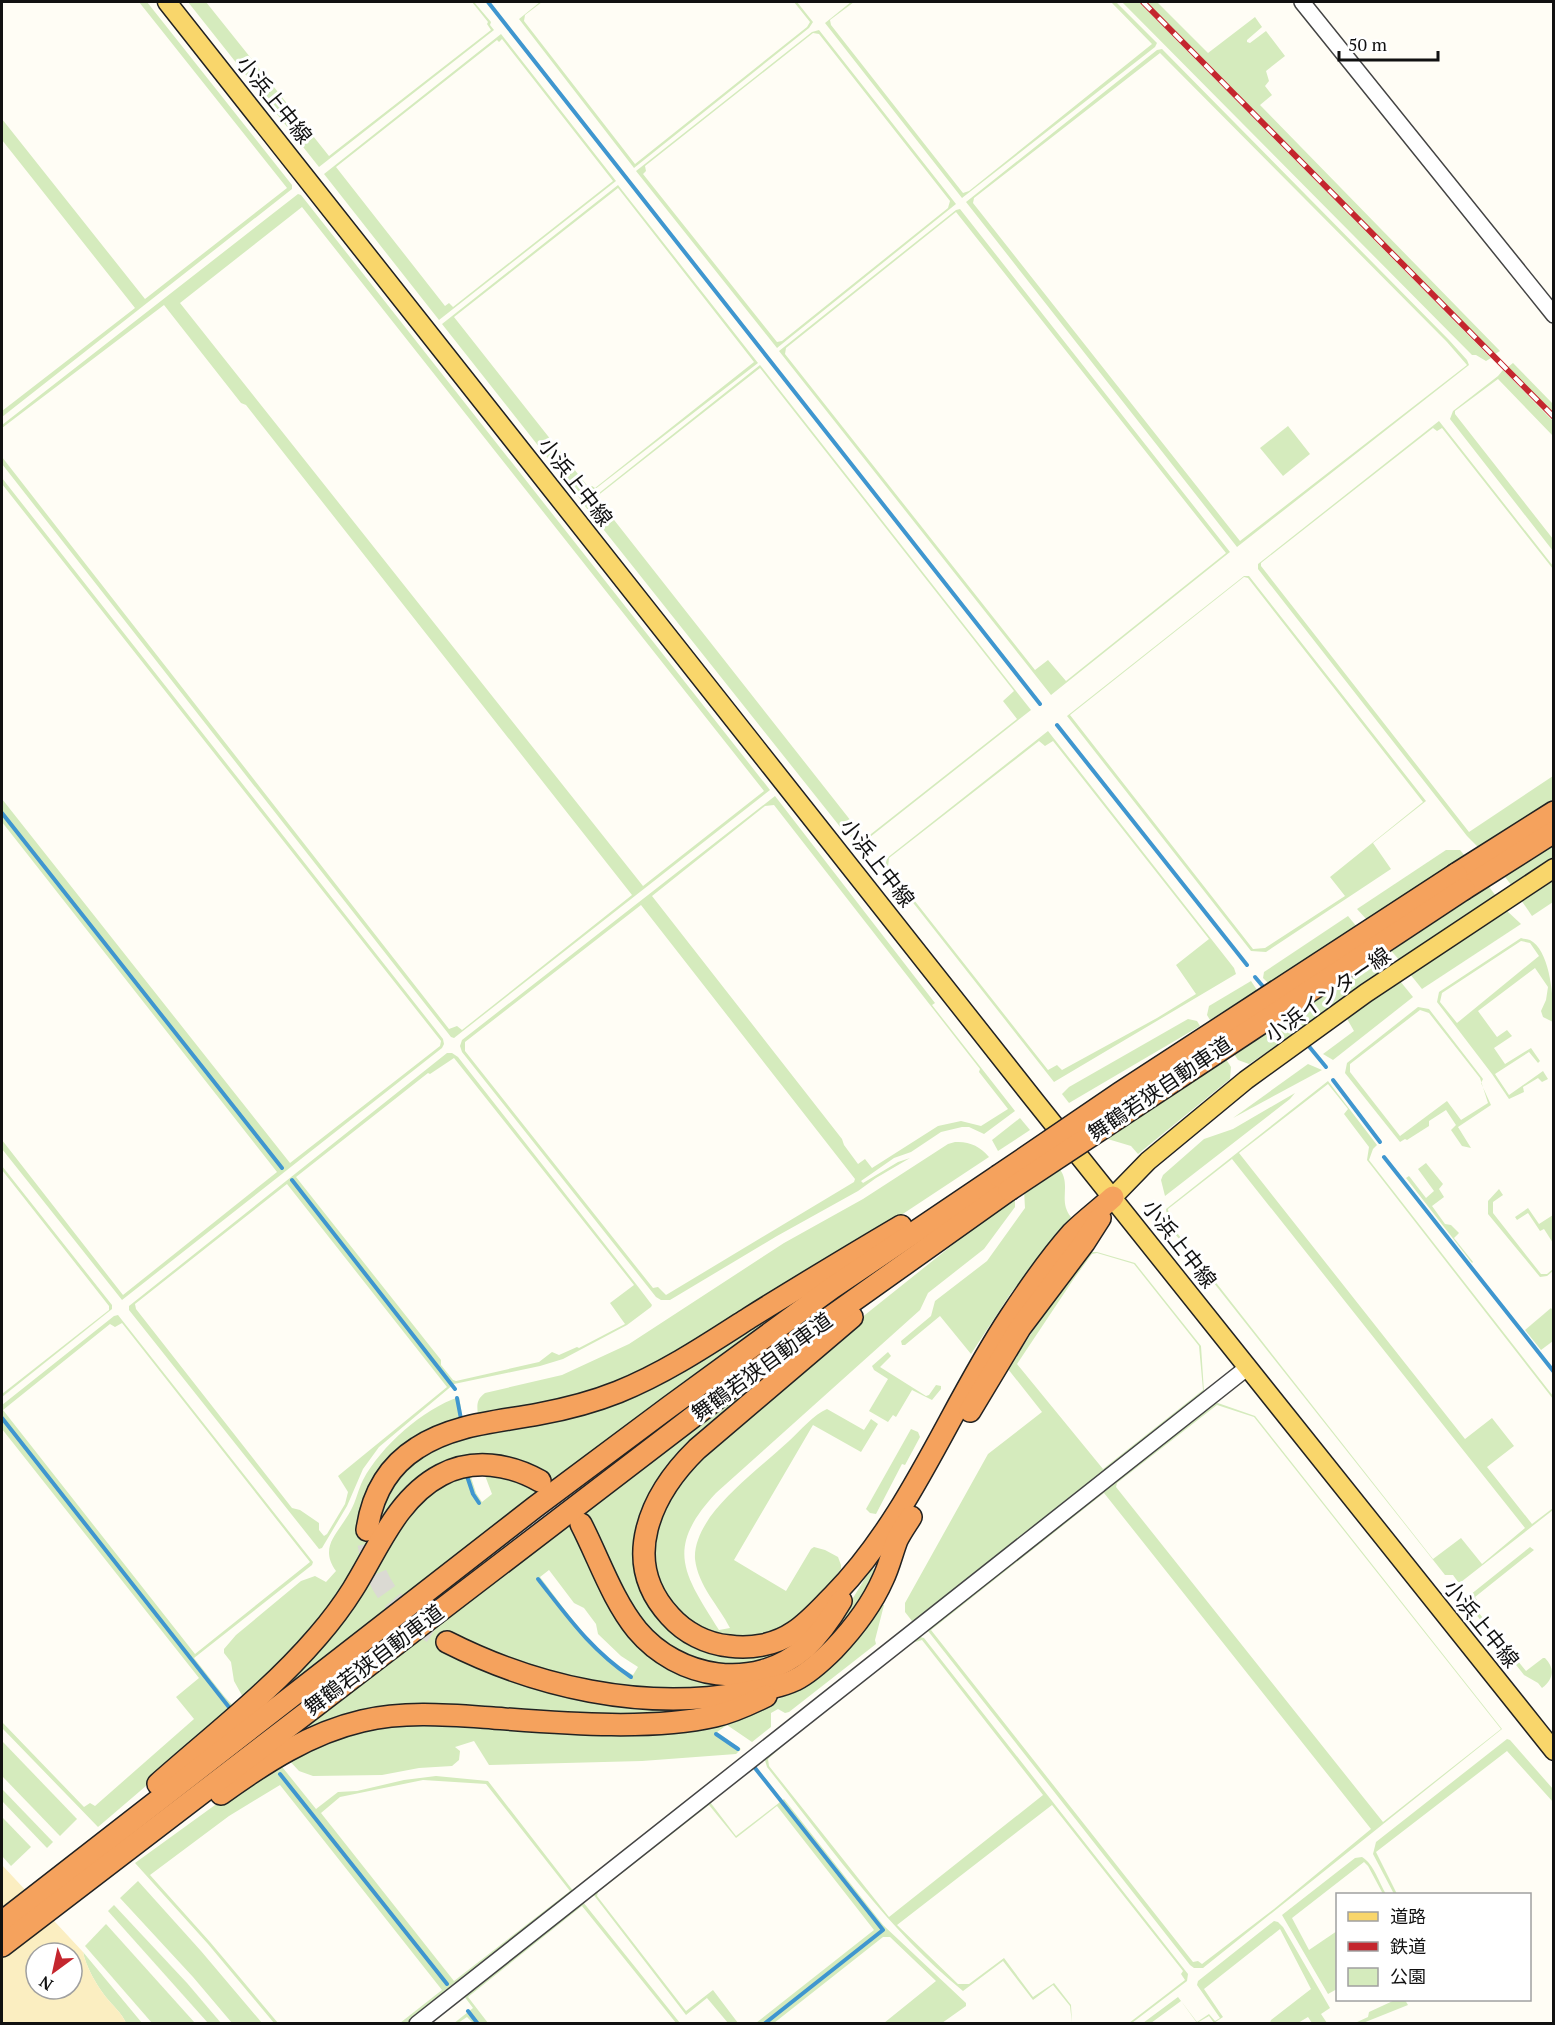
<svg xmlns="http://www.w3.org/2000/svg" width="1555" height="2025" font-family="'PT Serif','Noto Sans JP',serif">
<rect width="100%" height="100%" fill="#fffdf5"/>
<g fill="#d5ebbd" fill-rule="evenodd">
<polygon points="139,2 147,2 292,185 292,189 2,417 2,411 135,308 2,140 2,119 145,299 287,188"/>
<polygon points="188,2 206,2 329,156 491,30 487,24 488,22 472,2 474,2 491,22 490,25 494,30 319,167"/>
<polygon points="540,2 542,2 525,15 524,21 635,164 807,27 810,22 794,2 797,2 813,22 809,28 634,168 519,19"/>
<polygon points="851,2 854,2 830,20 831,25 963,193 969,191 1152,44 1111,2 1116,2 1157,43 1155,47 962,198 825,23"/>
<polygon points="1122,2 1139,2 1491,358 1486,361 1476,355 1472,355"/>
<polygon points="1146,2 1157,2 1208,53 1255,17 1262,27 1247,40 1247,42 1250,43 1266,31 1285,56 1266,71 1269,81 1265,86 1272,95 1260,105 1500,351 1495,354"/>
<path d="M819 30 956 204 777 348 636 171 812 32ZM813 33 819 34 950 201 948 208 782 341 777 342 643 174 646 171 645 166Z"/>
<path d="M501 34 616 181 439 320 324 174ZM502 39 613 181 453 307 449 303 445 306 336 167 497 40 499 42Z"/>
<path d="M1162 49 1449 340 1467 360 1469 365 1237 547 966 202 1157 50ZM1160 53 1447 342 1467 365 1240 541 973 203 974 198Z"/>
<path d="M618 185 758 363 581 500 442 324ZM618 188 754 362 595 488 592 486 589 488 454 317Z"/>
<path d="M298 194 301 195 770 790 454 1038 451 1037 2 464V457L449 1029 457 1026 462 1030 632 895 246 405 241 403 164 305 2 428V425ZM302 207 764 791 643 886 180 303Z"/>
<path d="M960 209 1230 552 1051 695 779 351 956 210ZM956 212 1226 553 1066 681 1048 660 1035 670 785 354 786 348Z"/>
<polygon points="1513,363 1553,404 1553,413 1508,367"/>
<path d="M760 365 1031 710 870 837 853 838 845 833 584 505ZM760 368 1014 691 1003 701 1017 719 871 834 862 835 596 497Z"/>
<polygon points="1503,370 1553,421 1553,436 1498,379 1455,411 1455,414 1553,539 1553,551 1450,419 1453,411 1498,376"/>
<polygon points="1439,421 1553,566 1553,569 1442,428 1437,431 1433,428 1261,563 1261,566 1469,832 1553,776 1553,799 1479,848 1467,836 1258,569 1258,564"/>
<polygon points="1288,426 1310,454 1283,476 1260,448"/>
<polygon points="2,478 443,1039 444,1044 442,1048 122,1300 2,1149 2,1140 123,1295 277,1172 2,822 2,799 290,1163 440,1046 441,1041 2,484"/>
<path d="M1244 576H1249L1426 801 1373 843 1391 869 1266 952 1251 951 1067 716ZM1244 577 1248 578 1423 802 1330 877 1345 896 1265 948 1253 949 1070 715Z"/>
<path d="M1048 731 1234 968 1236 974 1054 1082 885 867 887 858ZM1039 741 1045 746 1053 741 1209 939 1176 965 1196 994 1157 1018 1062 1070 1057 1065 1048 1070 888 867 889 858Z"/>
<path d="M775 796 935 1003 932 1005 1015 1111 984 1134 969 1127H962L941 1132 911 1152 894 1158 861 1181 863 1183 898 1162 910 1158 876 1178 858 1191 777 1236 670 1300H661L656 1297 462 1052 460 1046 462 1040ZM774 805 980 1069 979 1072 1008 1109 981 1126 961 1121 938 1126 872 1168 865 1159 858 1164 844 1145 842 1139 652 896 765 806ZM641 905 855 1179 854 1182 666 1295 658 1287 653 1288 465 1051V1042Z"/>
<polygon points="1553,839 1553,858 1512,886 1502,873"/>
<polygon points="1446,850 1460,850 1465,856 1368,921 1357,909"/>
<polygon points="1553,878 1553,902 1532,916 1521,900"/>
<polygon points="1486,883 1496,896 1400,961 1388,947"/>
<polygon points="1506,910 1521,924 1422,989 1410,974"/>
<polygon points="1348,916 1357,927 1268,983 1263,978 1264,972"/>
<path d="M1521 938C1524 939 1527 939 1530 940 1551 951 1554 1001 1553 1022L1543 1017 1541 1011 1546 1000 1548 987 1535 968 1478 1011 1497 1037 1507 1030 1512 1036 1494 1048 1505 1064 1531 1048 1540 1061 1538 1063 1529 1052 1495 1074 1509 1095 1543 1071 1548 1079 1542 1082 1538 1078 1523 1087 1524 1092 1509 1099 1492 1074 1437 1002 1439 992ZM1521 941 1530 943 1539 956 1457 1023 1440 1002 1442 993Z"/>
<polygon points="1379,954 1390,968 1303,1027 1292,1012"/>
<polygon points="1251,981 1257,990 1210,1020 1207,1015 1209,1006"/>
<polygon points="1400,981 1413,997 1333,1060 1323,1054 1354,1031 1346,1017"/>
<path d="M1418 1007 1429 1009 1483 1079 1481 1083 1491 1105 1458 1127 1471 1148 1462 1146 1451 1130 1456 1125 1446 1110 1429 1121V1126L1407 1140 1405 1139 1400 1142 1345 1073 1347 1063ZM1420 1010 1429 1013 1480 1078 1488 1103 1461 1120 1447 1101 1400 1136 1350 1072V1064Z"/>
<polygon points="1188,1019 1197,1021 1200,1026 1069,1103 1062,1094 1069,1087"/>
<polygon points="1281,1019 1294,1034 1249,1064 1238,1060 1232,1051"/>
<path d="M447 1053H452L458 1057 636 1284 652 1305 651 1307 627 1325 563 1359 540 1366 454 1384 379 1447 363 1469 347 1506 322 1548 319 1549 129 1310V1306ZM454 1058 634 1285 610 1303 625 1324 579 1348 577 1347 559 1355 552 1352 539 1362 456 1381 453 1380 441 1365V1360L296 1177 428 1073 430 1074ZM287 1184 447 1387 338 1476 348 1492 345 1504 327 1534 324 1536 319 1530V1523L300 1510 292 1508 136 1309 135 1304Z"/>
<polygon points="1224,1056 1231,1067 1230,1079 1138,1154 1131,1146 1101,1137"/>
<polygon points="1308,1064 1322,1070 1233,1118"/>
<path d="M1328 1081 1377 1145 1373 1149 1369 1160 1553 1396V1399L1367 1160 1369 1147 1344 1114 1348 1109 1328 1084 1239 1153 1465 1439 1492 1418 1514 1446 1487 1467 1532 1524 1553 1508V1510L1461 1582H1458L1453 1575H1445L1168 1225 1166 1209ZM1232 1159 1525 1528 1482 1564 1461 1538 1433 1559 1170 1224 1168 1209Z"/>
<polygon points="1295,1093 1290,1099 1165,1196 1161,1180 1163,1175 1204,1139 1233,1129"/>
<polygon points="1020,1118 1030,1130 998,1151 992,1140"/>
<path d="M955 1142C969 1141 980 1146 989 1157L880 1229 664 1362 598 1391 478 1416C477 1405 476 1400 485 1393L562 1375 629 1344 784 1243 863 1199 948 1144Z"/>
<polygon points="1426,1163 1443,1184 1439,1189 1444,1197 1432,1206 1445,1224 1451,1225 1459,1233 1454,1238 1473,1262 1472,1263 1406,1178 1409,1176 1426,1198 1434,1191 1418,1169"/>
<polygon points="2,1166 112,1305 112,1309 2,1397 2,1394 109,1310 109,1306 2,1170"/>
<path d="M1058 1167C1073 1184 1057 1200 1071 1217L1011 1293 971 1354 940 1316 905 1345H902L901 1341 931 1316 935 1301 987 1261 1025 1208 1024 1190Z"/>
<polygon points="1499,1189 1503,1195 1493,1202 1493,1213 1541,1274 1547,1274 1553,1269 1553,1271 1547,1276 1540,1277 1488,1214 1488,1201"/>
<path d="M1015 1195V1207L984 1249 928 1293 920 1310 716 1493C664 1549 684 1574 719 1630L730 1628C719 1606 698 1586 695 1559 694 1544 702 1529 710 1517 731 1489 764 1464 789 1441 800 1431 814 1414 827 1409L864 1430 871 1419 878 1424 861 1452 813 1425 734 1560 786 1591 811 1549 814 1547 825 1550 838 1557 841 1565V1569L814 1605 777 1632 737 1639 702 1630 668 1601 653 1565 655 1524 684 1473 811 1358Z"/>
<polygon points="1528,1208 1539,1224 1553,1215 1553,1243 1544,1229 1540,1231 1528,1213 1517,1220 1515,1217"/>
<path d="M1091 1252H1097L1135 1263 1201 1346 1204 1392 918 1619 912 1621 905 1612V1603L988 1454 1042 1412 1008 1369 1053 1300ZM1097 1253 1134 1264 1199 1346 1203 1390 1103 1469 1017 1364 1073 1280 1092 1254Z"/>
<path d="M809 1289 811 1290 561 1476 271 1702 268 1695C296 1670 323 1645 345 1615 382 1563 400 1490 470 1474L476 1493 482 1502 492 1494 484 1473 510 1475 535 1486 548 1475C476 1435 422 1463 379 1528L377 1526C390 1436 469 1435 541 1421 572 1415 604 1406 633 1394 693 1367 753 1324 809 1289Z"/>
<polygon points="1551,1308 1553,1311 1553,1341 1541,1350 1525,1330"/>
<path d="M118 1315 313 1562 312 1565 194 1658 224 1696 236 1709 98 1827 2 1728V1722L84 1807 90 1803 95 1806 194 1719 176 1697 199 1678 2 1429V1405L114 1316ZM122 1323 310 1562 195 1654 3 1410 110 1324 115 1327Z"/>
<polygon points="888,1352 891,1356 880,1367 926,1396 929,1395 936,1385 941,1386 941,1389 932,1400 912,1390 896,1417 893,1415 888,1422 869,1411 888,1379 874,1370 872,1366"/>
<path d="M743 1391 747 1393 637 1534 678 1634 795 1645 763 1662 717 1667 626 1628 739 1682 706 1690 636 1689 455 1654 717 1708 627 1716 317 1729 309 1726V1721ZM549 1570 574 1603 584 1608 596 1624 598 1634 621 1656 638 1667 633 1675C593 1653 568 1613 540 1577Z"/>
<path d="M459 1397 463 1420 387 1463 376 1535 317 1626 244 1699 234 1681 231 1662 224 1653V1649L236 1635 301 1581 315 1576 326 1582 336 1571C318 1546 339 1533 351 1510 356 1501 358 1490 363 1480 381 1446 423 1409 459 1397Z"/>
<path d="M1215 1402 1255 1416 1502 1729 1203 1968H1194L1190 1965 928 1631 929 1627ZM1217 1405 1254 1417 1501 1729 1383 1822 1116 1487 1117 1483ZM1104 1493 1371 1829 1274 1909 1202 1964 1198 1961 1193 1962 931 1630Z"/>
<polygon points="911,1429 918,1432 920,1437 905,1465 902,1464 876,1514 870,1513 866,1509"/>
<path d="M1530 1547 1534 1550 1475 1597 1477 1600 1478 1612 1526 1671 1543 1658H1545C1555 1668 1554 1679 1542 1688L1538 1683 1524 1675 1475 1613 1474 1602 1470 1595Z"/>
<polygon points="873,1568 876,1573 868,1591 822,1650 809,1653 850,1603 870,1570"/>
<polygon points="879,1605 884,1605 875,1640 876,1644 789,1712 785,1713 778,1709 771,1713 771,1727 752,1742 727,1725 717,1732 741,1749 736,1754 642,1761 489,1765 474,1741 455,1747 460,1751 459,1760 452,1766 419,1768 382,1775 313,1776 299,1771 287,1758 299,1751 381,1724 755,1711 795,1691"/>
<path d="M920 1637 924 1638 1188 1974 1187 1981 1132 2023H1129L1185 1980 1181 1974 1183 1971 1052 1805 897 1925 958 1984H969L1004 1958 1033 1997 1054 1983 1071 2005 1072 2023 1070 2006 1053 1985 1033 2000 1003 1961 963 1991C886 1928 829 1845 767 1767L764 1757 911 1640ZM922 1640 1043 1795 889 1917 769 1766 768 1759 787 1742 912 1643Z"/>
<polygon points="1507,1739 1510,1740 1553,1789 1553,1802 1507,1751 1376,1852 1397,1894 1394,1894 1373,1854 1376,1842"/>
<polygon points="2,1741 77,1819 60,1836 2,1776"/>
<path d="M279 1763 316 1809 338 1792 357 1791 404 1780 436 1776 488 1781 574 1892 407 2023H400L442 1990 280 1785 229 1816 150 1875 210 1942 278 2023H274L208 1944 135 1863 233 1792ZM423 1780 486 1784 570 1891 454 1981 321 1813 340 1797Z"/>
<polygon points="2,1789 53,1842 47,1848 2,1801"/>
<polygon points="784,1799 883,1925 966,2003 966,2006 942,2023 884,2023 936,1981 890,1937 883,1937 774,2023 756,2023 874,1930 777,1806 736,1838 709,1805 598,1892 597,1896 686,2011 713,1990 738,2023 728,2023 707,1998 686,2015 593,1894 710,1802 736,1836"/>
<polygon points="2,1817 31,1847 11,1866 2,1856"/>
<path d="M1362 1857C1374 1864 1379 1883 1386 1894H1383L1368 1866 1364 1862 1292 1918 1309 1950 1337 1931V1989L1328 1994 1282 1915 1355 1858Z"/>
<polygon points="138,1881 201,1951 262,2023 232,2023 193,1977 120,1898"/>
<polygon points="583,1902 680,2023 676,2023 582,1906 468,1997 488,2023 473,2023 467,2017 458,2023 453,2024 473,2008 464,1996"/>
<polygon points="114,1905 187,1983 221,2023 208,2023 108,1911"/>
<polygon points="1274,1921 1278,1922 1283,1927 1330,2008 1321,2014 1327,2023 1312,2023 1308,2017 1298,2023 1270,2023 1271,2020 1311,1989 1280,1929 1204,1989 1223,2017 1214,2023 1209,2016 1197,2023 1181,2001 1151,2023 1143,2023 1178,1997 1197,2022 1209,2014 1215,2021 1220,2018 1197,1985 1198,1981"/>
<polygon points="106,1924 195,2023 152,2023 85,1946"/>
<path d="M83 1952 142 2023H126C121 2012 113 2006 105 1996 96 1984 86 1967 83 1952Z"/>
<polygon points="1395,2000 1405,2000 1408,2005 1363,2023 1355,2023 1368,2017 1369,2012"/>
</g>
<path fill="#fbeec1" fill-rule="evenodd" d="M2 1865 83 1952C86 1967 96 1984 105 1996 113 2006 121 2012 126 2023H2ZM36 1953H72V1989H36Z"/>
<g fill="none" stroke-linecap="round" stroke-linejoin="round">
<g stroke="#3f96cf" stroke-width="4">
<polyline points="488,2 1040,704"/>
<polyline points="1057,725 1247,965"/>
<polyline points="2,813 282,1168"/>
<polyline points="1255,977 1266,990"/>
<polyline points="1285,1015 1301,1035"/>
<polyline points="1307,1044 1326,1067"/>
<polyline points="1333,1080 1380,1142"/>
<polyline points="1384,1157 1554,1372"/>
<polyline points="292,1180 455,1389"/>
<polyline points="457,1398 461,1419"/>
<polyline points="2,1418 232,1711"/>
<polyline points="467,1476 473,1494 479,1503"/>
<path d="M538 1579C568 1617 590 1649 631 1677"/>
<polyline points="716,1734 738,1749"/>
<polyline points="755,1768 883,1930 764,2024"/>
<polyline points="280,1774 447,1984"/>
<polyline points="468,2011 478,2024"/>
</g>
<path stroke="#dbdad3" stroke-width="21" stroke-dasharray="21 10" stroke-linecap="butt" d="M368 1544C376 1594 405 1617 447 1642"/>
<g stroke="#444" stroke-width="18">
<g id="minor">
<polyline points="1302,2 1554,315"/>
<polyline points="417,2024 1248,1367"/>
</g>
</g>
<g stroke="#222" stroke-width="21">
<g id="major">
<polyline points="167,2 1035,1101 1554,1751"/>
<polyline points="1113,1197 1148,1161 1246,1080 1366,993 1554,868"/>
</g>
</g>
<g stroke="#222" stroke-width="24">
<g id="highway">
<polyline points="1456,874 1554,812"/>
<polyline points="1464,889 1554,832"/>
<path d="M852 1317 697 1449C651 1494 619 1561 670 1616 685 1633 707 1644 729 1646 751 1649 775 1645 794 1632 809 1622 821 1608 834 1595 911 1516 949 1409 1010 1317 1029 1288 1049 1259 1072 1233 1085 1220 1100 1209 1113 1197"/>
<polyline points="970,1411 1020,1328 1084,1243 1100,1218"/>
<path d="M581 1524C599 1559 612 1599 637 1630 678 1679 754 1692 805 1648 820 1634 831 1618 841 1601"/>
<path d="M367 1530C372 1495 387 1467 417 1448 453 1424 498 1422 539 1414 566 1409 593 1402 618 1392 665 1373 707 1345 749 1318 799 1287 850 1256 901 1226"/>
<path d="M447 1642C536 1687 642 1711 742 1693 759 1690 778 1688 795 1680 809 1673 823 1660 834 1649 853 1629 872 1604 883 1579 889 1567 892 1553 897 1540 901 1532 906 1525 911 1517"/>
<path d="M158 1784C212 1736 271 1691 318 1636 331 1621 343 1605 353 1589 378 1549 397 1498 441 1475 473 1458 510 1464 540 1481"/>
<path d="M221 1794C264 1763 310 1733 362 1721 405 1711 449 1715 493 1718 560 1723 650 1731 715 1716 733 1712 750 1704 766 1696"/>
<polyline points="2,1922 535,1507 669,1407 832,1288 998,1176"/>
<polyline points="2,1946 732,1387 1009,1190"/>
</g>
</g>
<use href="#minor" stroke="#fff" stroke-width="15"/>
<use href="#major" stroke="#f9d66b" stroke-width="18"/>
<use href="#highway" stroke="#f5a25d" stroke-width="21"/>
<g stroke="#c4262e" stroke-width="6">
<polyline id="rail" points="1143,2 1554,417"/>
</g>
<use href="#rail" stroke="#fff" stroke-width="4" stroke-dasharray="11" stroke-linecap="butt"/>
<g stroke="#222" stroke-width="24" stroke-linecap="butt">
<g id="highway-bridge">
<polyline points="998,1176 1120,1093 1456,874"/>
<polyline points="1009,1190 1464,889"/>
</g>
</g>
<use href="#highway-bridge" stroke="#f5a25d" stroke-width="21"/>
</g>
<g text-anchor="middle" stroke-width="6" stroke-linejoin="round" paint-order="stroke">
<g font-size="21" fill="#111" stroke="#fff">
<text transform="translate(274 100) rotate(51)" y="7">小浜上中線</text>
<text transform="translate(575 482) rotate(52)" y="7">小浜上中線</text>
<text transform="translate(877 863) rotate(52)" y="7">小浜上中線</text>
<text transform="translate(1328 995) rotate(-35)" y="7">小浜インター線</text>
<text transform="translate(1160 1089) rotate(-34)" y="7">舞鶴若狭自動車道</text>
<text transform="translate(1179 1244) rotate(52)" y="7">小浜上中線</text>
<text transform="translate(762 1367) rotate(-36)" y="7">舞鶴若狭自動車道</text>
<text transform="translate(1481 1624) rotate(51)" y="7">小浜上中線</text>
<text transform="translate(374 1660) rotate(-37)" y="7">舞鶴若狭自動車道</text>
</g>
</g>
<rect width="1555" height="2025" fill="none" stroke="#111111" stroke-width="6"/>
<rect x="1336" y="1893" width="195" height="108" fill="#ffffff" stroke="#a0a0a0" stroke-width="1.5"/>
<rect x="1348" y="1912" width="30" height="9" fill="#f9d66b" stroke="#a0a0a0" stroke-width="1.5"/>
<text x="1390" y="1923" font-size="18" fill="#111111">道路</text>
<rect x="1348" y="1942" width="30" height="9" fill="#c4262e" stroke="#a0a0a0" stroke-width="1.5"/>
<text x="1390" y="1953" font-size="18" fill="#111111">鉄道</text>
<rect x="1348" y="1968" width="30" height="18" fill="#d5ebbd" stroke="#a0a0a0" stroke-width="1.5"/>
<text x="1390" y="1983" font-size="18" fill="#111111">公園</text>
<g transform="translate(54 1971) rotate(213)"><circle r="28" fill="#ffffff" stroke="#a0a0a0" stroke-width="1.5"/>
<path d="M0-4.5L10 22L0 15L-10 22Z" fill="#c4262e"/>
<text y="-9" font-size="16" font-weight="bold" text-anchor="middle" fill="#111111">N</text>
</g>
<path d="M1339 51v9h99v-9" fill="none" stroke="#111111" stroke-width="3"/>
<text x="1348" y="51" font-size="18" fill="#111111" stroke="#ffffff" stroke-width="4.5" paint-order="stroke">50 m</text>
</svg>
